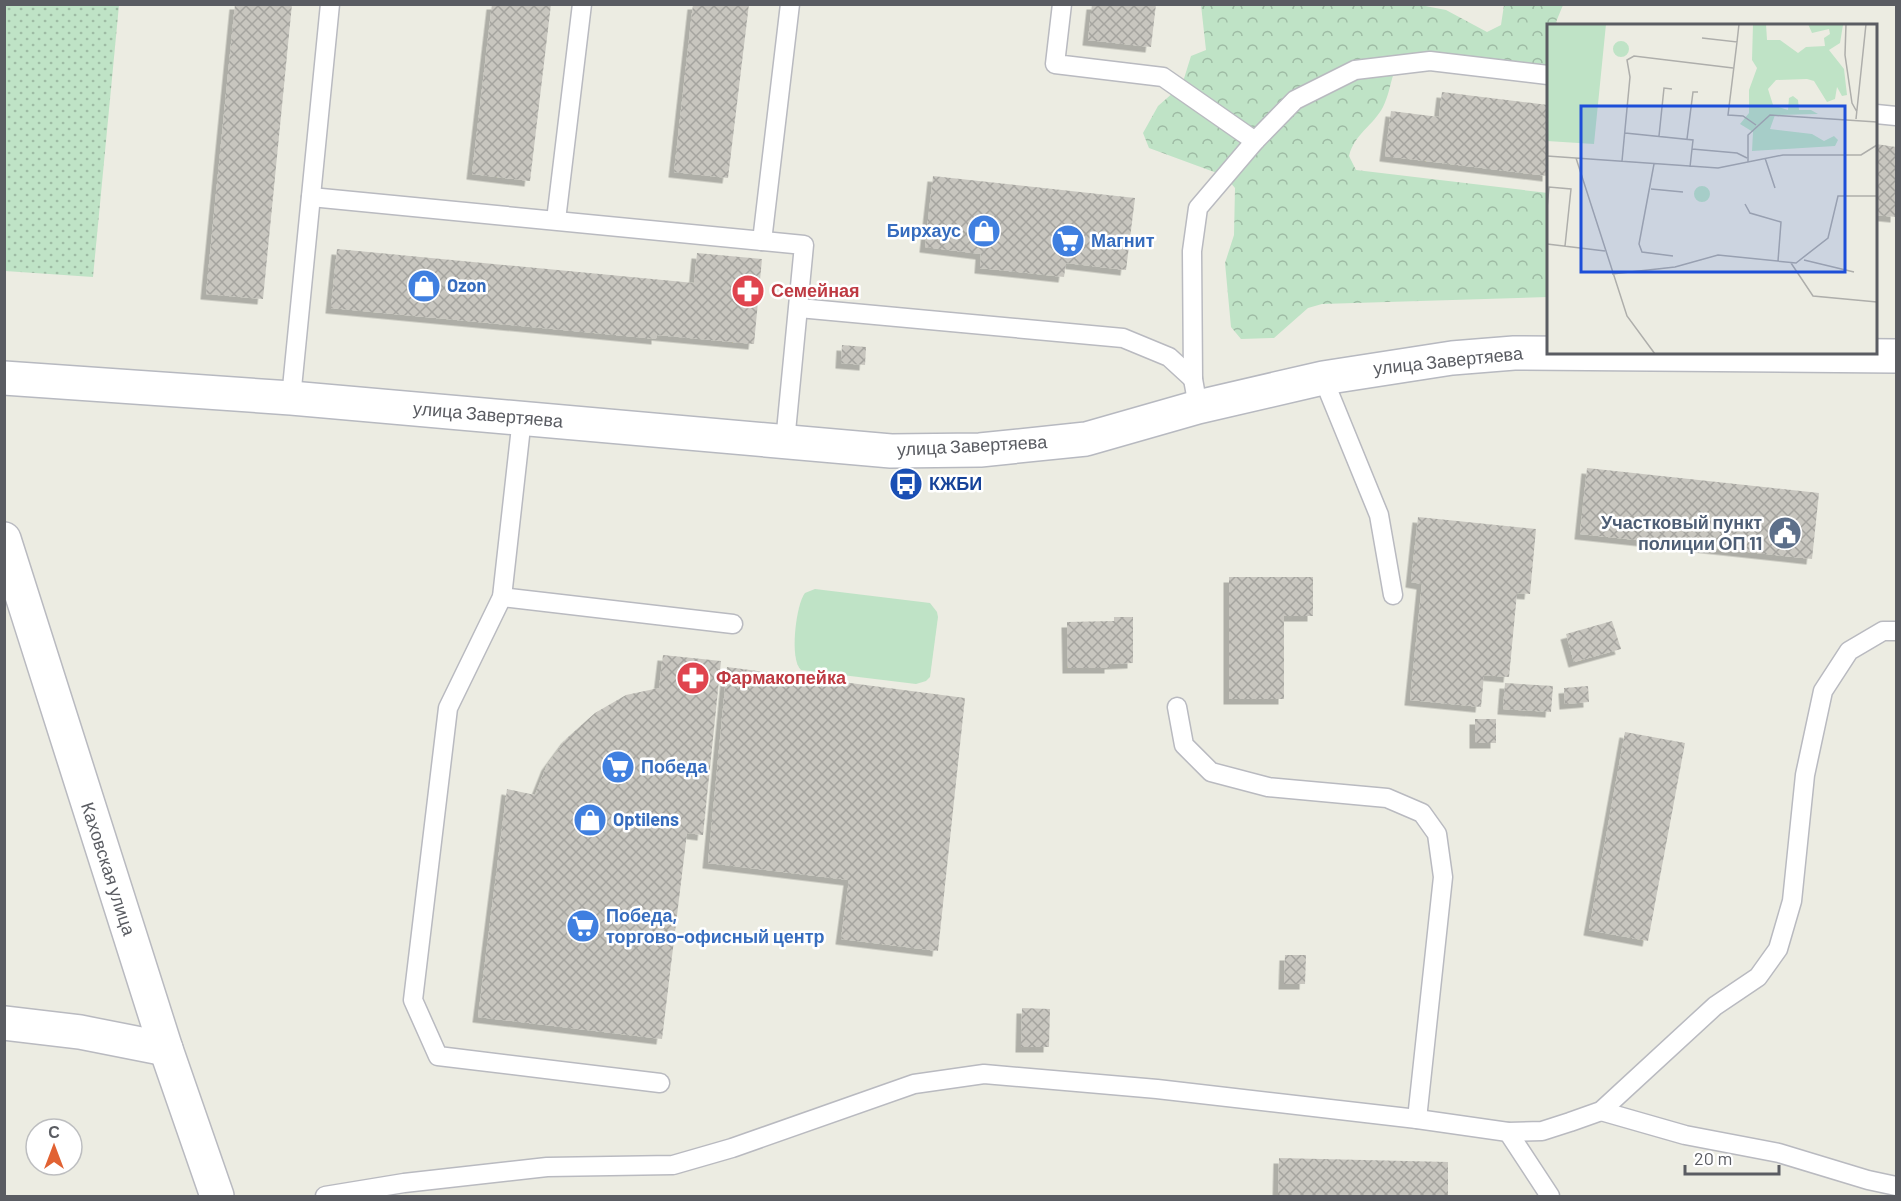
<svg xmlns="http://www.w3.org/2000/svg" width="1901" height="1201" font-family="Barlow,sans-serif">
<defs>
<pattern id="forest-crowns" width="20" height="18" patternUnits="userSpaceOnUse" patternTransform="scale(1.5)"><rect width="20" height="18" fill="#bfe3c6"/><path d="M2 6a3 3 0 1 1 6 0M12 15a3 3 0 1 1 6 0" fill="none" stroke="#9ebba4"/></pattern>
<pattern id="park-dots" width="8" height="8" patternUnits="userSpaceOnUse" patternTransform="scale(1.5)"><rect width="8" height="8" fill="#bfe3c6"/><path d="M2 2h.1M6 6h.1" fill="none" stroke="#9ebba4" stroke-width="1.8" stroke-linecap="round"/></pattern>
<pattern id="building-cross-hatch" width="8" height="8" patternUnits="userSpaceOnUse" patternTransform="scale(1.5)"><rect width="8" height="8" fill="#c8c6bf"/><path d="M0 0l8 8M0 8l8-8" fill="none" stroke="#a5a49f"/></pattern>
<filter id="shadow"><feDropShadow dx="-5.5" dy="5.5" stdDeviation="0" flood-color="#0004"/></filter>
</defs>
<rect width="100%" height="100%" fill="#ecece2"/>
<path fill="#bfe3c6" d="M815 589 930 603 937 612 938 617 930 677 926 681 916 684 801 670C789 660 796 604 805 593Z"/>
<path fill="url(#forest-crowns)" d="M1201 5H1420L1446 10 1487 32 1501 25 1504 5H1563L1556 22 1559 25 1548 26V67L1409 53C1388 70 1394 85 1383 107 1373 126 1355 133 1349 156L1356 170 1548 193V297L1322 304 1308 308 1274 338 1241 339 1231 327 1225 263 1234 235 1235 188 1225 176 1149 148 1143 133 1158 106 1182 85 1191 56 1206 50Z"/>
<polygon fill="url(#park-dots)" points="4,5 119,5 93,277 5,271"/>
<g fill="url(#building-cross-hatch)" filter="url(#shadow)">
<polygon points="235,4 292,4 263,299 206,294"/>
<polygon points="492,4 551,4 530,181 472,174"/>
<polygon points="693,4 749,4 728,178 674,172"/>
<polygon points="1092,4 1156,4 1151,47 1088,40"/>
<polygon points="1442,92 1548,105 1548,176 1385,156 1391,111 1439,117"/>
<polygon points="1876,144 1896,147 1896,217 1876,215"/>
<polygon points="933,176 1135,198 1126,270 1066,263 1064,277 980,268 981,254 925,247"/>
<polygon points="337,249 694,283 697,253 762,259 754,344 657,335 657,339 331,308"/>
<polygon points="842,345 866,347 865,365 841,363"/>
<polygon points="1587,468 1819,493 1812,559 1580,534"/>
<polygon points="1418,517 1536,529 1530,594 1517,593 1509,677 1484,675 1481,707 1410,700 1422,584 1411,582"/>
<polygon points="1229,577 1313,577 1313,616 1284,616 1284,699 1229,699"/>
<polygon points="1114,617 1133,617 1133,663 1110,664 1110,668 1068,668 1067,622 1114,621"/>
<polygon points="1612,621 1621,649 1574,662 1566,634"/>
<polygon points="663,655 721,661 703,835 687,833 662,1039 478,1017 507,789 535,795 547,765 567,738 595,713 626,695 659,688"/>
<polygon points="727,667 965,698 938,951 841,939 849,880 708,863"/>
<polygon points="1505,683 1553,686 1551,712 1503,709"/>
<polygon points="1588,686 1589,702 1565,704 1564,688"/>
<rect x="1475" y="719" width="21" height="24"/>
<polygon points="1625,732 1685,743 1648,941 1589,930"/>
<polygon points="1285,955 1306,955 1305,984 1284,984"/>
<polygon points="1022,1008 1050,1009 1049,1047 1021,1047"/>
<polygon points="1279,1158 1448,1162 1448,1196 1278,1196"/>
</g>
<g fill="none" stroke-linecap="round" stroke-linejoin="round">
<g stroke="#b9bac0" stroke-width="21">
<g id="lane">
<polyline points="1062,4 1055,64 1163,77 1255,141"/>
<polyline points="1876,114 1896,116"/>
<polyline points="311,197 804,245 785,442"/>
<polyline points="556,220 582,4"/>
<polyline points="762,241 790,4"/>
<polyline points="799,308 1123,338 1169,357 1193,379"/>
<polyline points="1323,378 1379,515 1393,595"/>
<polyline points="291,398 330,4"/>
<polyline points="1198,407 1193,379 1192,251 1198,208 1255,141 1295,100 1355,70 1430,61 1548,75"/>
<polyline points="522,418 502,597 448,708 413,1000 438,1056 660,1083"/>
<polyline points="502,597 733,624"/>
<polyline points="1177,707 1184,745 1211,772 1268,787 1387,798 1422,813 1437,834 1443,877 1417,1119"/>
<polyline points="1601,1111 1685,1135 1779,1153 1868,1180 1896,1186"/>
<polyline points="1508,1132 1550,1196"/>
<polyline points="325,1196 404,1183 547,1167 673,1165 732,1148 914,1084 984,1074 1157,1089 1417,1119 1508,1132 1542,1131 1570,1122 1601,1111 1715,1006 1758,977 1778,949 1792,901 1805,775 1823,691 1849,651 1883,631 1896,631"/>
</g>
</g>
<g stroke="#b9bac0" stroke-width="36">
<g id="street">
<polyline points="4,539 166,1049 217,1196"/>
<polyline points="4,1023 80,1032 166,1049"/>
</g>
</g>
<g stroke="#b7b9c0" stroke-width="36">
<polyline id="secondary" points="4,378 291,398 891,451 980,450 1086,439 1198,407 1323,378 1452,358 1514,353 1896,356"/>
</g>
<use href="#lane" stroke="#fff" stroke-width="18"/>
<use href="#street" stroke="#fff" stroke-width="33"/>
<use href="#secondary" stroke="#fff" stroke-width="33"/>
</g>
<defs>
<g id="shop-disc" transform="scale(1.725)"><circle r="9.5" fill="#3f7fe0" stroke="#fff"/><path d="M-5-2.5h2.3a2.7 3.5 0 0 1 5.4 0H5L5.5 6h-11ZM-1.5-2.5h3a1.5 2.3 0 0 0-3 0Z" fill="#fff"/></g>
<g id="supermarket-disc" transform="scale(1.725)"><circle r="9.5" fill="#3f7fe0" stroke="#fff"/><path d="M-6-5.5h2.5l.6 2H6L4.5 2H-2.5L-4.4-4H-6ZM-1.5 3.2a1.3 1.3 0 1 0 .1 0ZM3 3.2a1.3 1.3 0 1 0 .1 0Z" fill="#fff"/></g>
<g id="pharmacy-disc" transform="scale(1.725)"><circle r="9.5" fill="#e0444e" stroke="#fff"/><path d="M-2-6h4v4h4v4h-4v4h-4v-4h-4v-4h4Z" fill="#fff"/></g>
<g id="bus-disc" transform="scale(1.725)"><circle r="9.5" fill="#1a4fb4" stroke="#fff"/><path d="M-5-6H5V4H4V6H2V4H-2V6H-4V4H-5ZM-3.5-4V0h7V-4ZM-3.5 1.2v1.5H-2V1.2ZM2 1.2v1.5H3.5V1.2Z" fill="#fff"/></g>
<g id="civic-disc" transform="scale(1.725)"><circle r="9.5" fill="#5c6f8a" stroke="#fff"/><path d="M-.6-6.5H3V-4.5H.6V-3L4-1V1h2V6H-6V1h2V-1L-.6-3ZM-1.2 2.5V6h2.4V2.5Z" fill="#fff"/></g>
</defs>
<g fill-rule="evenodd">
<use href="#shop-disc" x="984" y="231"/>
<use href="#supermarket-disc" x="1068" y="241"/>
<use href="#shop-disc" x="424" y="286"/>
<use href="#pharmacy-disc" x="748" y="291"/>
<use href="#bus-disc" x="906" y="484"/>
<use href="#civic-disc" x="1785" y="533"/>
<use href="#pharmacy-disc" x="693" y="678"/>
<use href="#supermarket-disc" x="618" y="767"/>
<use href="#shop-disc" x="590" y="820"/>
<use href="#supermarket-disc" x="583" y="926"/>
</g>
<g text-anchor="middle" stroke-width="5" stroke-linejoin="round" paint-order="stroke">
<g font-size="18" font-weight="bold" fill="#366cbe" stroke="#fff" text-anchor="start">
<text x="961" y="237" text-anchor="end">Бирхаус</text>
<text x="1091" y="247">Магнит</text>
<text x="447" y="292">Ozon</text>
<text x="641" y="773">Победа</text>
<text x="613" y="826">Optilens</text>
<text x="606" y="922">Победа,<tspan x="606" dy="21">торгово-офисный центр</tspan></text>
</g>
<g font-size="18" font-weight="bold" fill="#be3a42" stroke="#fff" text-anchor="start">
<text x="771" y="297">Семейная</text>
<text x="716" y="684">Фармакопейка</text>
</g>
<g font-size="18" fill="#5a5c62" stroke="#fff">
<text transform="translate(1448 361) rotate(-6)" y="6">улица Завертяева</text>
<text transform="translate(488 415) rotate(5)" y="6">улица Завертяева</text>
<text transform="translate(972 446) rotate(-3)" y="6">улица Завертяева</text>
<text transform="translate(108 869) rotate(72)" y="6">Каховская улица</text>
</g>
<g font-size="18" font-weight="bold" fill="#164399" stroke="#fff" text-anchor="start">
<text x="929" y="490">КЖБИ</text>
</g>
<g font-size="18" font-weight="bold" fill="#4e5e75" stroke="#fff" text-anchor="end">
<text x="1762" y="529">Участковый пункт<tspan x="1762" dy="21">полиции ОП 11</tspan></text>
</g>
</g>
<g transform="translate(1547 24)">
<rect width="330" height="330" fill="#ecece2"/>
<path d="M66 25a8 8 0 1 1 16 0a8 8 0 1 1-16 0ZM147 170a8 8 0 1 1 16 0a8 8 0 1 1-16 0Z" fill="#bfe3c6"/>
<path d="M206 0H219L220 16H233L251 29 259 23 278 22 277 14 283 10 282 5 265 9 261 0 296 1 293 19 282 26 297 45 300 71 295 72 290 63 288 75 280 78 267 57 260 55 229 56 221 65 226 81 241 86 242 74 246 72 251 76 252 86H264L271 90 228 91 223 105 265 110 277 117 287 112 291 116 288 122 205 127 206 108 193 100 202 89V66L210 44 205 36Z" fill="#bfe3c6"/>
<path d="M0 0H59L47 120 0 117Z" fill="#bfe3c6"/>
<path fill="none" stroke="#aeaeab" stroke-width="1.5" d="M299 0 298 31 305 79 310 88M155 14 190 18 192 0M190 18 181 91 196 92 209 101M309 95 319 0M78 109 146 116 143 143M112 112 117 64 125 65M140 115 146 68H151M145 125 190 129 200 134M0 132 171 144 236 131H314L330 121M29 134 80 292 108 330M218 134 228 164M75 137 83 53 80 36 87 32 186 44M201 138V111L223 91 330 98M107 140 92 220 95 228 126 232M104 165 136 168M198 180 203 189 234 198 231 237M0 184 2 163 24 165 18 222M0 220 58 227M257 236 307 248M244 239 266 272 330 278M65 250 128 243 171 231 249 239 281 214 291 172H330"/>
<path fill="#1d4ed8" fill-opacity="0.15" stroke="#1d4ed8" stroke-width="3" d="M34 82H298V248H34Z"/>
<rect width="330" height="330" fill="none" stroke="#5a5c62" stroke-width="3"/>
</g>
<rect width="1901" height="1201" fill="none" stroke="#5a5c62" stroke-width="12"/>
<g transform="translate(54 1147)"><circle r="28" fill="#ffffff" stroke="#bdbec0" stroke-width="1.5"/>
<path d="M0-4.5L10 22L0 15L-10 22Z" fill="#e16233"/>
<text y="-9" font-size="16" font-weight="bold" text-anchor="middle" fill="#5a5c62">С</text>
</g>
<path d="M1685 1165v9h94v-9" fill="none" stroke="#5a5c62" stroke-width="3"/>
<text x="1694" y="1165" font-size="18" fill="#5a5c62" stroke="#ffffff" stroke-width="4.5" paint-order="stroke">20 m</text>
</svg>
